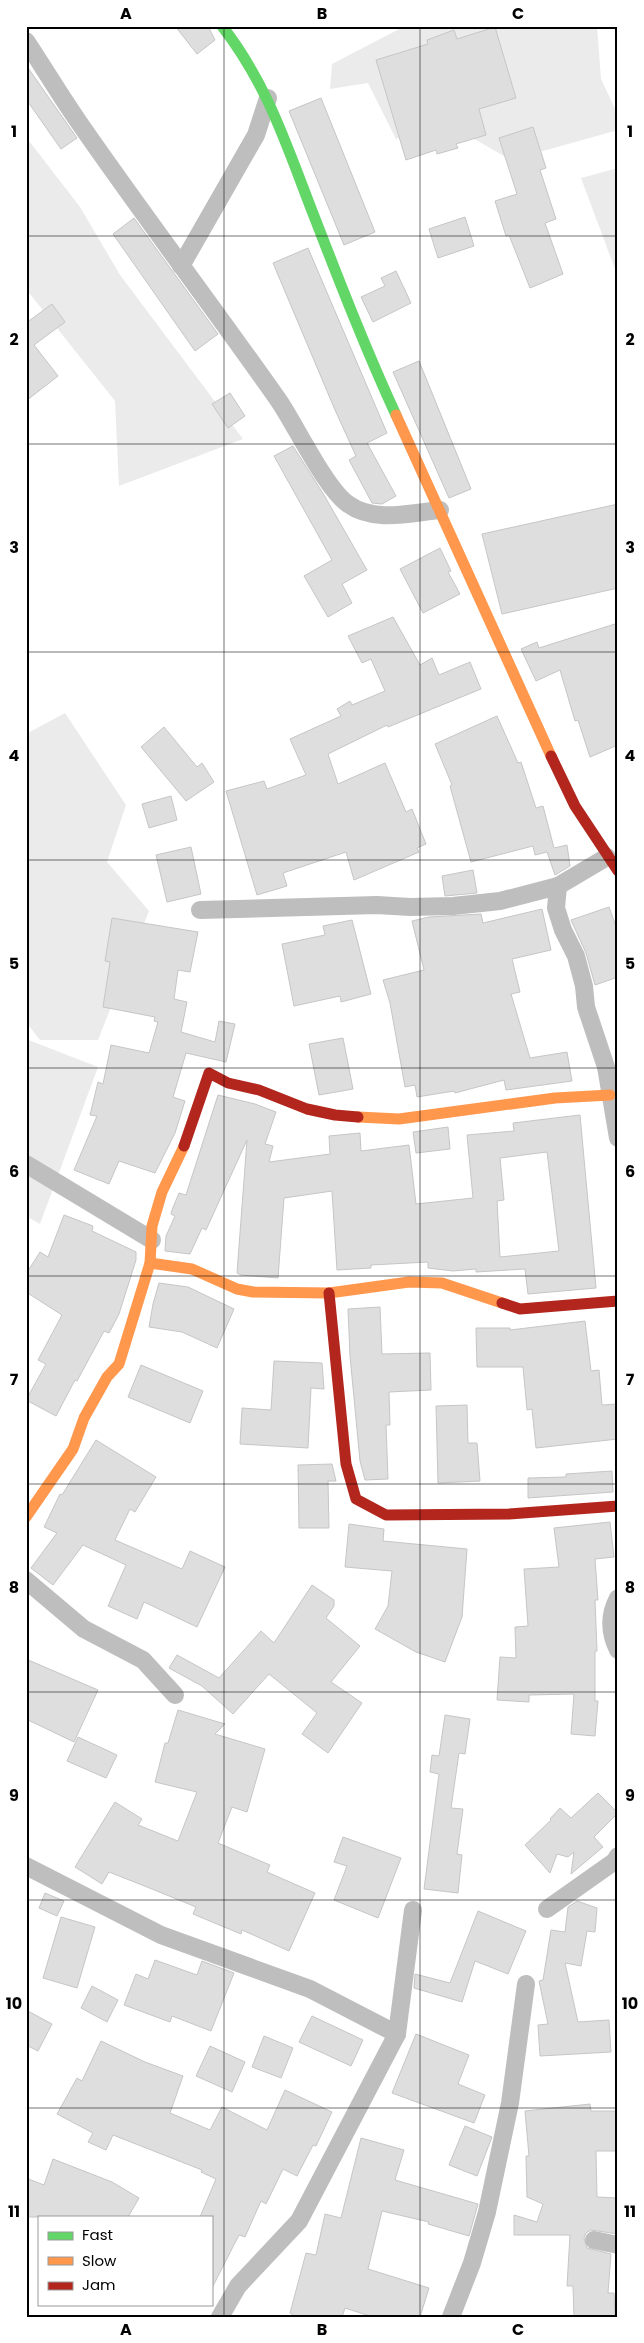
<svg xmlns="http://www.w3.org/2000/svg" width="644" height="2343" font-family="Poppins,sans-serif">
<rect width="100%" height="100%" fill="#fff"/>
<g fill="#ebebeb">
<polygon points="405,26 597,26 601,79 618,115 618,130 511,160 443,121 396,139 368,83 330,89 332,64"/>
<polygon points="26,137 80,207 120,275 243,439 119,486 115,401 26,289"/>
<polygon points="618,168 618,277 581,178"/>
<polygon points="65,713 126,805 107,862 149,911 98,1040 40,1040 26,1022 26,734"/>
<polygon points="26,1039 98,1067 40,1224 26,1216"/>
</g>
<g fill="#dedede" stroke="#c6c6c6" fill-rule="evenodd">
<polygon points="175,26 208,26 215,40 197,54"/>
<polygon points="495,27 516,98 479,109 486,135 456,144 458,148 437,154 436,150 406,160 376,60 428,44 427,40 454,30 457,39"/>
<polygon points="26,65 77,138 61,149 26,99"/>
<polygon points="321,98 375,232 344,245 289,111"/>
<polygon points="533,127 546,168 540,170 556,219 545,223 563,274 530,288 509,235 506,236 495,201 517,194 499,138"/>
<polygon points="465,217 474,246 438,258 429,229"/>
<polygon points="134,218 218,334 195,351 113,234"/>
<polygon points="308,248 387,433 367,443 396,496 382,504 372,503 349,460 356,456 335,410 273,263"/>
<polygon points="396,271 411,303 373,322 361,297 385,286 381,278"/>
<polygon points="52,304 65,322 34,345 58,376 26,401 26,323"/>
<polygon points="419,361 471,489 449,498 393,372"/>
<polygon points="230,393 245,416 228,428 212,404"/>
<polygon points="293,446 324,495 367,570 342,584 352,603 328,617 304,576 332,560 274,456"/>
<polygon points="618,504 618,588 502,614 482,534"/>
<polygon points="440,548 451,571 448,572 460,594 423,613 400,569"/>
<polygon points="393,617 420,665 432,658 439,675 470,662 481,689 388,727 387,725 328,754 338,784 385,763 406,812 412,809 426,844 417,848 419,852 354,880 346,852 283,873 287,886 257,895 226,791 264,781 267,789 306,775 290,739 341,716 337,709 350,701 352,705 385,691 371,659 362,663 348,636"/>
<polygon points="618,623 618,745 590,757 578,720 575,721 560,670 536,681 521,649 537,642 539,648"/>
<polygon points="497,716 518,763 521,762 536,808 543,806 554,848 567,845 570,866 555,875 547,852 535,855 533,846 471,862 450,786 452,785 435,744"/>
<polygon points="164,727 197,767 202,763 214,782 186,801 141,747"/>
<polygon points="171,796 177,820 149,828 142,804"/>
<polygon points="191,847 201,894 167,902 156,855"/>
<polygon points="473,870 477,893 445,896 442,876"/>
<polygon points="609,907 618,932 618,977 595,985 586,953 571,920"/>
<polygon points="542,909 551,950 512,959 520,992 511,994 530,1058 567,1052 572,1081 506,1090 504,1080 455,1093 454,1091 417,1097 415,1085 405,1087 390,1003 383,980 424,970 412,921 429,917 481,914 483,923"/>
<polygon points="112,918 198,932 190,972 178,970 174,999 187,1002 181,1032 215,1042 219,1021 235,1024 226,1062 186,1053 173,1097 185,1101 175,1133 155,1173 119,1161 109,1184 74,1170 97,1116 90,1115 98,1082 103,1084 111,1045 149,1053 158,1022 154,1021 155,1017 103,1007 110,962 105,961"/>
<polygon points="352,920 371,994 341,1002 340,996 294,1006 282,944 325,935 323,926"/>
<polygon points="343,1038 353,1089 319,1095 309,1044"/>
<path d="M218 1095 255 1104 276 1112 265 1144 273 1146 269 1162 330 1154 329 1136 360 1133 361 1151 409 1145 416 1204 473 1198 467 1135 514 1131 513 1123 580 1115 596 1288 528 1294 525 1269 476 1272V1269L453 1271 428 1268V1262L371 1265V1268L337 1270 332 1191 284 1198 278 1278 241 1275 237 1273 247 1140 206 1230 202 1228 190 1254 165 1251 166 1236 175 1216 171 1214 172 1210 179 1193 186 1195ZM547 1152 559 1251 500 1257 497 1201 504 1200 500 1158Z"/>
<polygon points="448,1127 450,1149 416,1153 413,1132"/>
<polygon points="64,1215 93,1226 92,1231 136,1252 136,1260 119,1314 109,1333 104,1331 77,1381 75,1380 56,1416 26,1400 46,1364 38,1360 62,1315 26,1292 26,1274 40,1252 48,1257"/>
<polygon points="159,1283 188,1287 234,1309 217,1348 182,1332 149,1327 153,1304"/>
<polygon points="380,1307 382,1354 430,1353 431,1390 389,1392 390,1425 386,1425 388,1479 365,1480 360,1461 350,1356 348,1309"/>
<polygon points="585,1321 591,1371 599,1370 602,1405 618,1404 618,1439 536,1448 532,1409 527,1410 523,1367 477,1367 476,1328 510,1328 510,1330"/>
<polygon points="274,1361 322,1363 324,1389 311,1388 308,1448 240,1444 242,1408 271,1410"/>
<polygon points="141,1365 203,1391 190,1423 128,1397"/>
<polygon points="467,1405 468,1443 477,1443 480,1481 438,1483 436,1406"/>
<polygon points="96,1440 156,1477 135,1512 130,1509 115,1540 182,1569 190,1551 225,1567 197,1627 144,1602 137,1619 108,1606 126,1565 83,1545 53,1585 31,1568 57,1533 44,1527 60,1494 62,1495"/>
<polygon points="332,1464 336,1481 328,1481 329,1528 299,1528 298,1465"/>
<polygon points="612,1471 613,1492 528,1498 528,1478 566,1477 566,1474"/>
<polygon points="610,1522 614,1557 595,1559 598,1600 595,1600 597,1651 595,1651 595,1701 598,1701 595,1736 571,1734 574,1694 529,1695 529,1702 497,1700 500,1657 516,1658 515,1627 528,1626 524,1569 559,1567 554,1528"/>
<polygon points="349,1524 384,1529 383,1541 467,1549 462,1617 445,1662 416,1652 375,1629 388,1606 392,1571 345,1567"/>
<polygon points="312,1585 334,1600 334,1606 326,1618 360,1646 331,1682 362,1703 328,1753 302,1734 317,1713 269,1674 233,1714 202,1686 169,1668 177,1655 219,1678 261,1631 274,1643"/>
<polygon points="26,1659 98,1690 74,1742 26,1719"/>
<polygon points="178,1710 225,1724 215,1734 265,1749 247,1812 232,1807 218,1843 270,1865 267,1872 315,1893 289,1951 242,1930 241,1934 193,1914 196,1907 152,1889 109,1872 102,1884 75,1867 115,1802 142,1819 138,1825 178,1841 197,1792 155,1782 165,1743 168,1743"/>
<polygon points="445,1715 470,1719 465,1754 459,1753 451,1808 463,1809 457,1854 462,1855 458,1893 424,1889 439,1774 430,1772 432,1755 439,1756"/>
<polygon points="78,1737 117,1755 106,1778 67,1761"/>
<polygon points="598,1793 618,1813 594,1837 603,1847 571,1874 574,1852 568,1857 557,1854 550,1873 525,1845 551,1820 550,1819 560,1808 571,1818"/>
<polygon points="343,1837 401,1858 378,1918 334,1900 347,1866 334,1862"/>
<polygon points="45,1893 64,1901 57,1916 39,1908"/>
<polygon points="577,1901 597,1908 595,1932 587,1931 581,1966 565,1963 578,2022 609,2020 611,2052 540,2056 538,2025 548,2024 539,1981 543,1980 551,1930 565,1932 568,1907"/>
<polygon points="478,1911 526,1931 508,1974 475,1961 462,2002 414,1988 415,1974 450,1983"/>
<polygon points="61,1917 95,1927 77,1988 43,1978"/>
<polygon points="155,1960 197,1975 202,1961 234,1973 211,2031 172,2016 170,2022 124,2005 136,1974 148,1979"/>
<polygon points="92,1986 118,2000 107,2022 81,2008"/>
<polygon points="26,2010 52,2024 38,2051 26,2045"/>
<polygon points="312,2016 363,2040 351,2066 299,2042"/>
<polygon points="416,2034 469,2055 458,2084 485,2095 474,2123 392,2093"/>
<polygon points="264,2036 293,2048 281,2078 252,2067"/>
<polygon points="101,2041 145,2062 183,2076 170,2113 210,2130 222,2107 267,2130 285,2090 332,2112 316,2146 313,2145 297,2176 283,2169 266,2204 261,2201 245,2237 239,2235 211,2290 211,2217 200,2217 216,2179 201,2172 202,2170 113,2135 106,2150 88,2142 93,2133 57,2114 77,2078 82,2081"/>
<polygon points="210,2046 245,2062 232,2092 196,2076"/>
<polygon points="590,2104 591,2111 618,2111 618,2151 596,2151 597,2197 618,2198 618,2234 591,2230 586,2233 584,2238 587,2248 611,2254 608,2293 614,2293 615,2317 574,2317 573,2286 567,2286 570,2235 514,2235 514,2215 537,2222 543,2204 527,2197 526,2156 529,2156 525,2111"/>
<polygon points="465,2126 492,2137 477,2176 449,2165"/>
<polygon points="361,2138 404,2150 395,2180 478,2204 469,2236 428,2224 429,2222 382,2211 368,2269 429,2288 420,2317 373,2317 345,2308 342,2317 297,2317 290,2313 306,2253 316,2255 325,2214 341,2218"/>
<polygon points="53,2159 112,2182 139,2198 128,2217 26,2217 26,2178 44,2185"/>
</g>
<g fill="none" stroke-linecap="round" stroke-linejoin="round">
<g stroke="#bebebe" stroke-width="18">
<path d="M26 41C44 68 60 95 78 121 143 215 213 307 279 401 296 426 326 489 348 504 374 523 410 513 440 510"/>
<polyline points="181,266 256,135 268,98"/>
<polyline points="558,886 556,908 563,930 576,956 584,986 586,1007 606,1067 618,1138"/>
<polyline points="200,910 377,905 410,907 453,906 500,901 558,886 607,857"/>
<polyline points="26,1164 152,1240"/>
<polyline points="26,1580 84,1629 143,1660 175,1695"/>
<path d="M618 1598C609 1615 609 1632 618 1650"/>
<polyline points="26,1866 161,1935 310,1989 397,2034"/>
<polyline points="547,1909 615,1861 618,1856"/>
<polyline points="594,2240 618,2245"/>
<polyline points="220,2317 238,2286 299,2221 397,2034 413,1910"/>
<polyline points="451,2317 472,2263 487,2212 510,2103 526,1984"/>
</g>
<path stroke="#63d668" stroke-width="11" d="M222 26C268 85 287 147 314 216 340 283 366 350 396 415"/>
<g stroke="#ff974d" stroke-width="11">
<polyline points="396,415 551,756"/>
<polyline points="358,1117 399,1119 555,1098 610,1095"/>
<polyline points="150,1263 192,1269 237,1289 253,1292 329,1293 409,1282 442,1283 502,1303"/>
<polyline points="26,1517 73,1449 84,1418 107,1377 119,1364 150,1263 152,1226 162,1192 184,1146"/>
</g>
<g stroke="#b3261e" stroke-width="11">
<polyline points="551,756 575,806 618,871"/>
<polyline points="184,1146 209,1073 228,1083 259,1090 307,1109 335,1115 358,1117"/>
<polyline points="329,1293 346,1464 356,1499 386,1515 509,1514 618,1506"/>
<polyline points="502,1303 520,1309 618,1301"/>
</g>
</g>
<path fill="none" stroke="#000" stroke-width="1" stroke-opacity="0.55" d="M224 26V2317M420 26V2317M26 236H618M26 444H618M26 652H618M26 860H618M26 1068H618M26 1276H618M26 1484H618M26 1692H618M26 1900H618M26 2108H618"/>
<rect width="644" height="2343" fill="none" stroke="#ffffff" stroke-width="55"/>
<rect x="38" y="2216" width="175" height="90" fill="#ffffff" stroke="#999999"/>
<rect x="48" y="2232" width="25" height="8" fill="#63d668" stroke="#999999"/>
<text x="82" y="2240" font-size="15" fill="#000000">Fast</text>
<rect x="48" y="2257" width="25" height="8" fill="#ff974d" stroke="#999999"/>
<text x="82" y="2266" font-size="15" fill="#000000">Slow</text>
<rect x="48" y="2282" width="25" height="8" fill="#b3261e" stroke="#999999"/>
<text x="82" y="2290" font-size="15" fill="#000000">Jam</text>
<rect x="28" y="28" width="588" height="2288" fill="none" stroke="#000" stroke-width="2"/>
<g font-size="16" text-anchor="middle" font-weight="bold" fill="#000">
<text x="126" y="19">A</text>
<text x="322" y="19">B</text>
<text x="518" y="19">C</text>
<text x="14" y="137">1</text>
<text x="630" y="137">1</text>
<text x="14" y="345">2</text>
<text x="630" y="345">2</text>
<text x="14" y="553">3</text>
<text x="630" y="553">3</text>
<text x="14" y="761">4</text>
<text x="630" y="761">4</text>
<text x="14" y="969">5</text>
<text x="630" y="969">5</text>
<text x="14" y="1177">6</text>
<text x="630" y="1177">6</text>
<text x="14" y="1385">7</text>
<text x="630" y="1385">7</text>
<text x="14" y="1593">8</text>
<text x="630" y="1593">8</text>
<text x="14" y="1801">9</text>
<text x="630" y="1801">9</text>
<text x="14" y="2009">10</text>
<text x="630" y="2009">10</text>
<text x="14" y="2217">11</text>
<text x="630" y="2217">11</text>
<text x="126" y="2335">A</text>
<text x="322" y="2335">B</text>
<text x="518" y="2335">C</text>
</g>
</svg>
